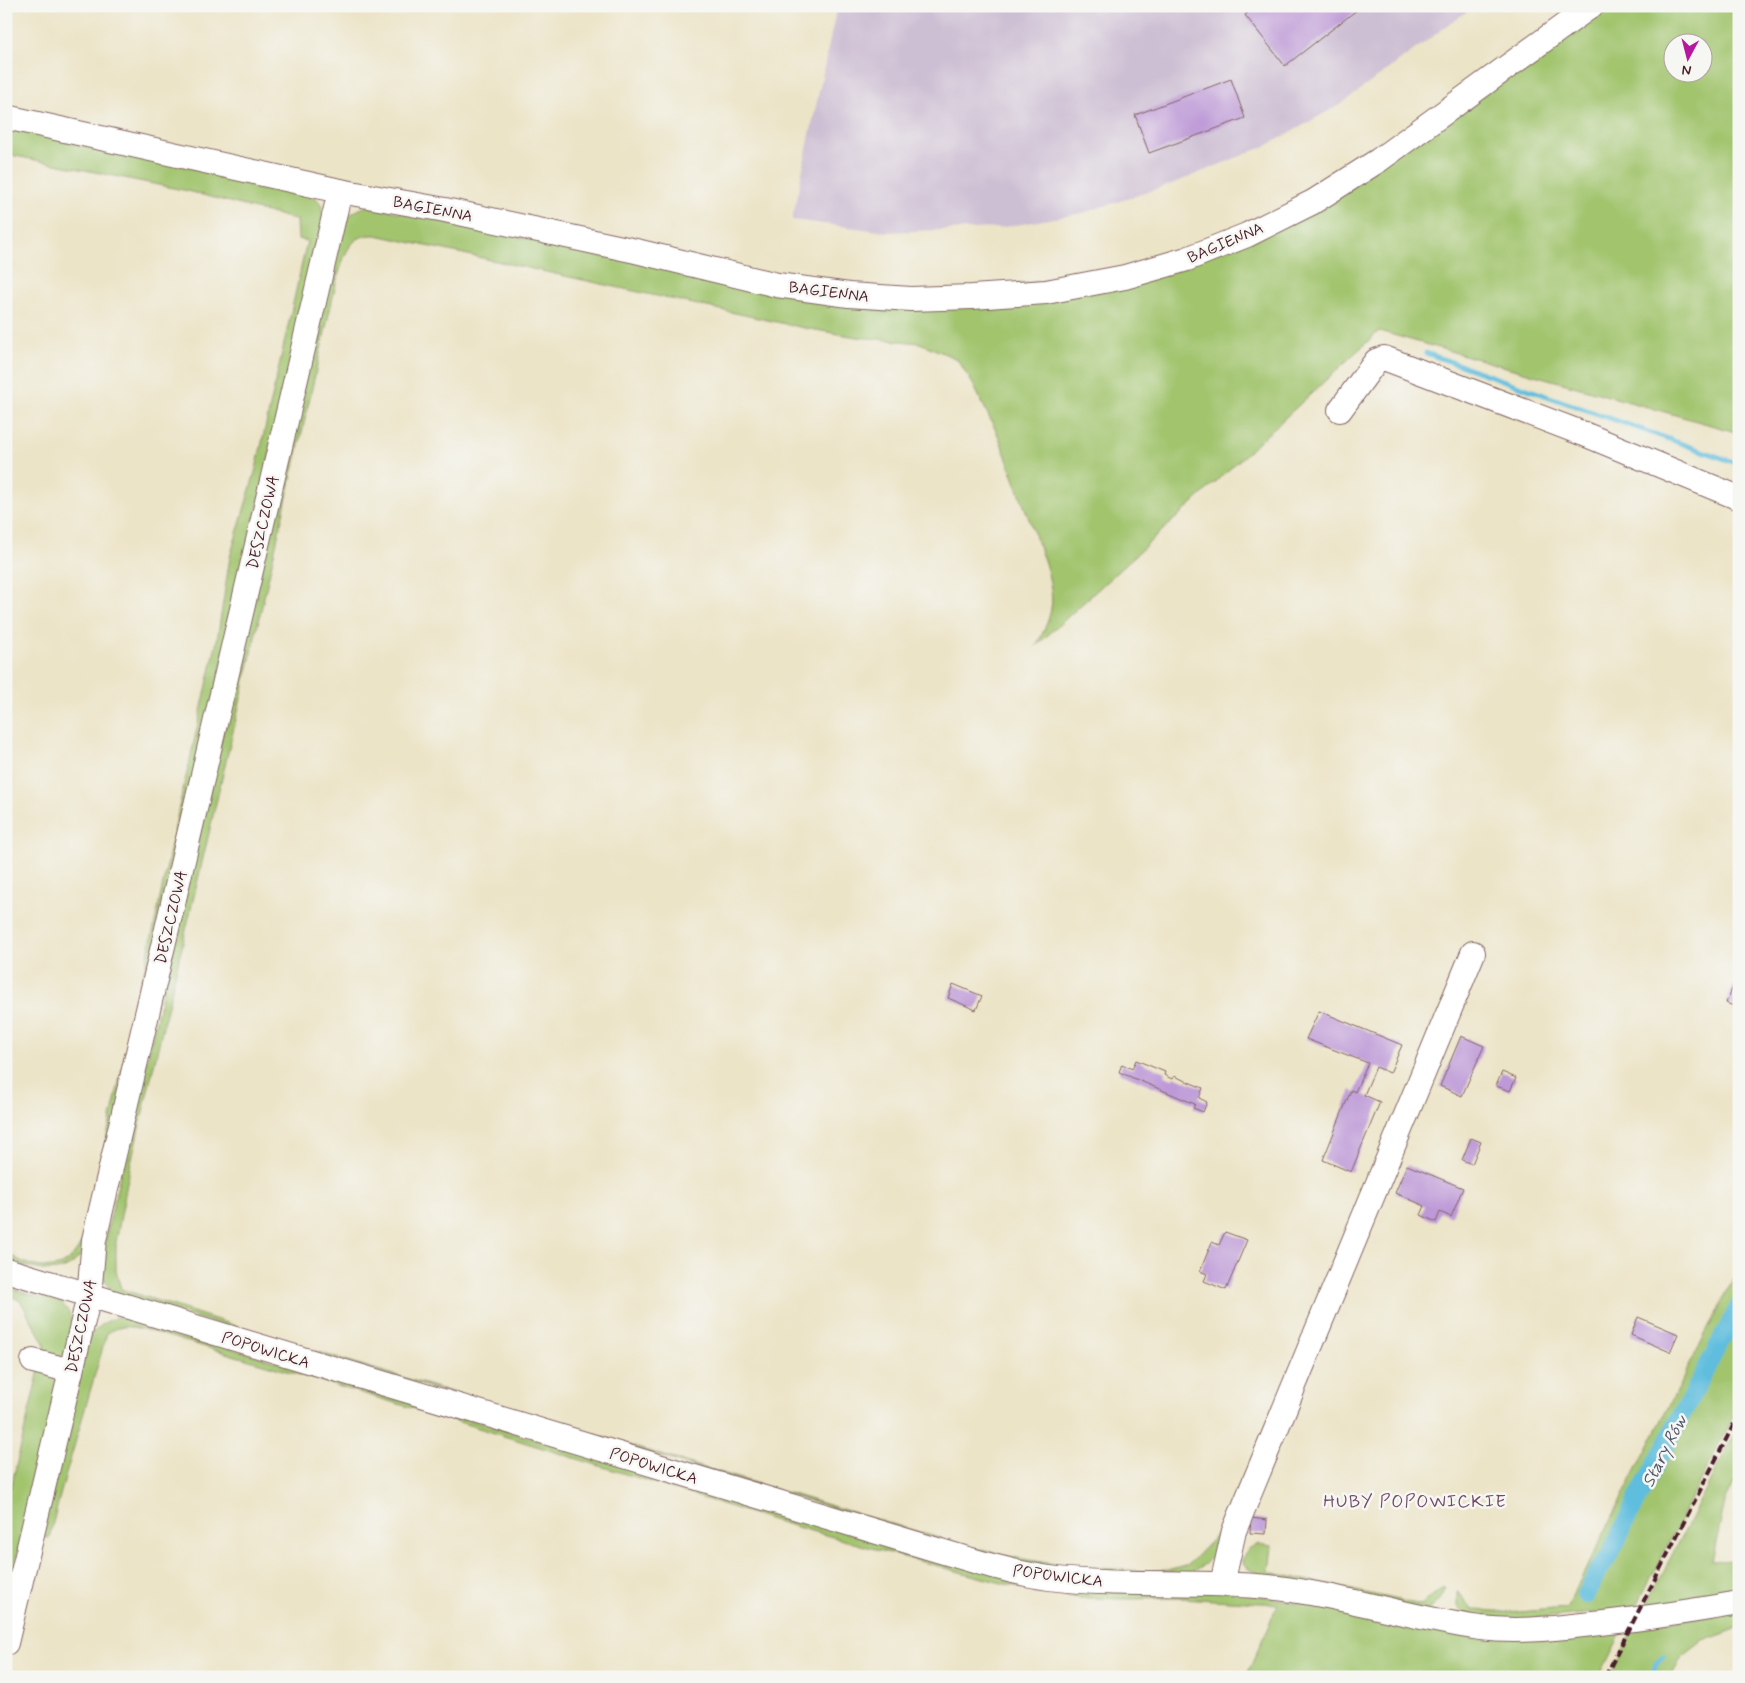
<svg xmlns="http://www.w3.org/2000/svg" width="1745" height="1683" font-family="Mynerve,sans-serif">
<rect width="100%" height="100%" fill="#f6f6f2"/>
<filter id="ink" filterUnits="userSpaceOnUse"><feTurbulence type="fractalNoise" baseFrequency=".02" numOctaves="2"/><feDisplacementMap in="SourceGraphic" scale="10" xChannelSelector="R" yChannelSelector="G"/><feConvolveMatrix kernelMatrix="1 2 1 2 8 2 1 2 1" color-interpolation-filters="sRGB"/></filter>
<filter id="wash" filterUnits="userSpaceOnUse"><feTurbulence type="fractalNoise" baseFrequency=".0096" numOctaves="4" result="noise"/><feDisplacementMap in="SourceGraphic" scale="20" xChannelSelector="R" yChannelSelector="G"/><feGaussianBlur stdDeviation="1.12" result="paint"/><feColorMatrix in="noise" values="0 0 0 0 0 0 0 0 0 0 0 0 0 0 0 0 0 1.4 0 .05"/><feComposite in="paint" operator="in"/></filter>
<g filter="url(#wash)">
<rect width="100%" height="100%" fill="#ece4c7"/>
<polygon fill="#ccbed3" points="837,6 1474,6 1341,104 1268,145 1169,185 1083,213 999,228 887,232 792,220"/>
<g fill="#a1c46d" stroke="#76724c" fill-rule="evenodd">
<path d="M1605 6H1739V433L1379 331 1209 488 1036 646C1054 612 1056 601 1045 563L999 437 973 384 957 359 920 343 857 337 804 328 376 235C348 233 344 258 337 279L240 702 131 1162 116 1242V1270L121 1289 321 1353 962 1545 1006 1556 1059 1565 1145 1571 1171 1570 1188 1565 1214 1538 1225 1518 1231 1520 1218 1549 1213 1556 1205 1564 1191 1573 1093 1572 1009 1561 111 1292 103 1277V1249L341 223C349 214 357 210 367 206L848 304 1189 264 1443 123ZM1672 42H1702V72H1672Z"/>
<path d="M6 123 315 197 321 204 324 219 89 1240C85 1246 83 1252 79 1257 60 1281 30 1267 6 1261V1251C20 1264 47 1273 65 1263 74 1257 79 1247 84 1238L154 927 180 803 217 641 230 557 256 469 307 241 298 239 297 220 188 191 6 154Z"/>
<polygon points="1739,1268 1739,1405 1635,1609 1519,1620 1467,1616 1458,1607 1458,1591 1472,1610 1518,1612 1566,1608"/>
<path d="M6 1287 45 1299 48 1293C61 1300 71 1310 72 1325L6 1602V1486L11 1487 45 1345 20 1300 6 1295Z"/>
<path d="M116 1317 129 1318 892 1546 1249 1594 1391 1619 1624 1627 1599 1677H1246L1278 1604 1181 1598 1129 1599 1079 1598 1005 1584 889 1553 776 1521 456 1421 151 1331C133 1327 124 1323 107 1333L62 1488 49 1538 41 1536 90 1335 104 1323Z"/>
<polygon points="1739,1425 1739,1473 1725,1502 1712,1561 1739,1560 1739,1596 1643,1611"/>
<path d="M1259 1544 1272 1546 1269 1572 1421 1605 1442 1588H1446C1442 1599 1436 1606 1426 1611L1272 1578C1261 1574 1249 1572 1242 1563 1243 1552 1249 1547 1259 1544Z"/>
<polygon points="1739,1611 1739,1628 1703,1641 1682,1657 1671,1677 1610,1677 1635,1627"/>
</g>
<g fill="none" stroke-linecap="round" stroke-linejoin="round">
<g stroke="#5fbdde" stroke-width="5">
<polyline points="1426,353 1739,464"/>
<polyline points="1651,1677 1656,1664 1664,1655"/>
</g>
<polyline stroke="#5fbdde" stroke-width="18" points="1586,1595 1598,1571 1609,1557 1632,1509 1739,1306"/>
</g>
<g id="blocks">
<g fill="#bd99d7">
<polygon points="1256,6 1362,6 1285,66 1245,15"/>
<polygon points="1231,79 1245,118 1149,153 1135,115"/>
<polygon points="1735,982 1739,983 1739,1008 1726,1003"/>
<polygon points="953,984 982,996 976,1010 948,998"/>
<polygon points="1319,1011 1402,1045 1390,1073 1376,1067 1364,1095 1380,1102 1351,1172 1323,1160 1351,1090 1355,1092 1368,1063 1306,1039"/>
<polygon points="1461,1036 1484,1046 1462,1096 1440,1086"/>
<polygon points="1136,1060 1165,1072 1164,1075 1172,1079 1174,1076 1203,1088 1199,1098 1207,1102 1203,1112 1193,1108 1195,1104 1119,1072 1122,1064 1132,1069"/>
<polygon points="1502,1072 1516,1078 1510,1091 1496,1086"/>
<polygon points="1471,1138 1481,1142 1472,1164 1462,1160"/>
<polygon points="1407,1165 1463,1188 1451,1217 1440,1212 1436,1222 1421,1215 1425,1206 1395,1193"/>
<polygon points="1225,1232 1247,1240 1226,1290 1204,1281 1207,1274 1200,1271 1212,1242 1219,1245"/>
<polygon points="1638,1317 1678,1334 1670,1352 1631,1335"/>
<polygon points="1251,1518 1267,1520 1266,1534 1250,1533"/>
</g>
</g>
</g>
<g filter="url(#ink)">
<use href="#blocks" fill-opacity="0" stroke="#836462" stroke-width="1"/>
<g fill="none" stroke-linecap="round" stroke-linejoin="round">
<g stroke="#836462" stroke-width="26">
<g id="minor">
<polyline points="6,117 340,191 445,210 636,251 777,285 849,295 911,299 972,297 1046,292 1125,277 1187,259 1247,235 1313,202 1379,160 1591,6"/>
<polyline points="1340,410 1376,361 1384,358 1584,434 1739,498"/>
<path d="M6 1270 924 1546C965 1558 1007 1572 1049 1578 1122 1587 1195 1580 1268 1587 1340 1594 1409 1618 1480 1628 1515 1632 1548 1629 1583 1625 1635 1620 1687 1612 1739 1603"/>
<polyline points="33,1361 71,1371"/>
<polyline points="1222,1584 1234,1531 1473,953"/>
<polyline points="6,1643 89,1296 94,1240 340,191"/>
</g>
</g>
<use href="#minor" stroke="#fff" stroke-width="24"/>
<polyline stroke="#4a1f2b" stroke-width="4" stroke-dasharray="8 4" stroke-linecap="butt" points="1605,1677 1739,1414"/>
</g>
</g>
<g text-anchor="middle" stroke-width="5" stroke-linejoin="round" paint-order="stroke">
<g font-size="16" fill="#4a1f2b" stroke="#f6f6f2">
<text transform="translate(433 208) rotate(11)" y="6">BAGIENNA</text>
<text transform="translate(1225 242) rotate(-23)" y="6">BAGIENNA</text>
<text transform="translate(829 291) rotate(7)" y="6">BAGIENNA</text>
<text transform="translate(262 522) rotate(-77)" y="6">DESZCZOWA</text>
<text transform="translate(170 917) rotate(-77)" y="6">DESZCZOWA</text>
<text transform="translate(80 1326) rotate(-78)" y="6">DESZCZOWA</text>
<text transform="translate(266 1349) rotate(17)" y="6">POPOWICKA</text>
<text transform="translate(654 1465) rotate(17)" y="6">POPOWICKA</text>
<text transform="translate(1058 1575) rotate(7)" y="6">POPOWICKA</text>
</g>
<g font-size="18" font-style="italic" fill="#51566a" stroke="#f6f6f2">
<text transform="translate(1664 1451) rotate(-63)" y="6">Stary Rów</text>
</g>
<g font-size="18" letter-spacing="1" fill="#724a67" stroke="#f6f6f2">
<text x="1415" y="1507">HUBY POPOWICKIE</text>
</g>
</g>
<rect width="1745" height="1683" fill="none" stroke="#f6f6f2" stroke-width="25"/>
<g transform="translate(1688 58) rotate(187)"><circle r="24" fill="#f6f6f2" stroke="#b1a0a2"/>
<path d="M0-4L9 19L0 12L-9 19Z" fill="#b5179e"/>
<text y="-8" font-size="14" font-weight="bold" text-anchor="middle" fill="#4a1f2b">N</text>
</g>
</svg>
